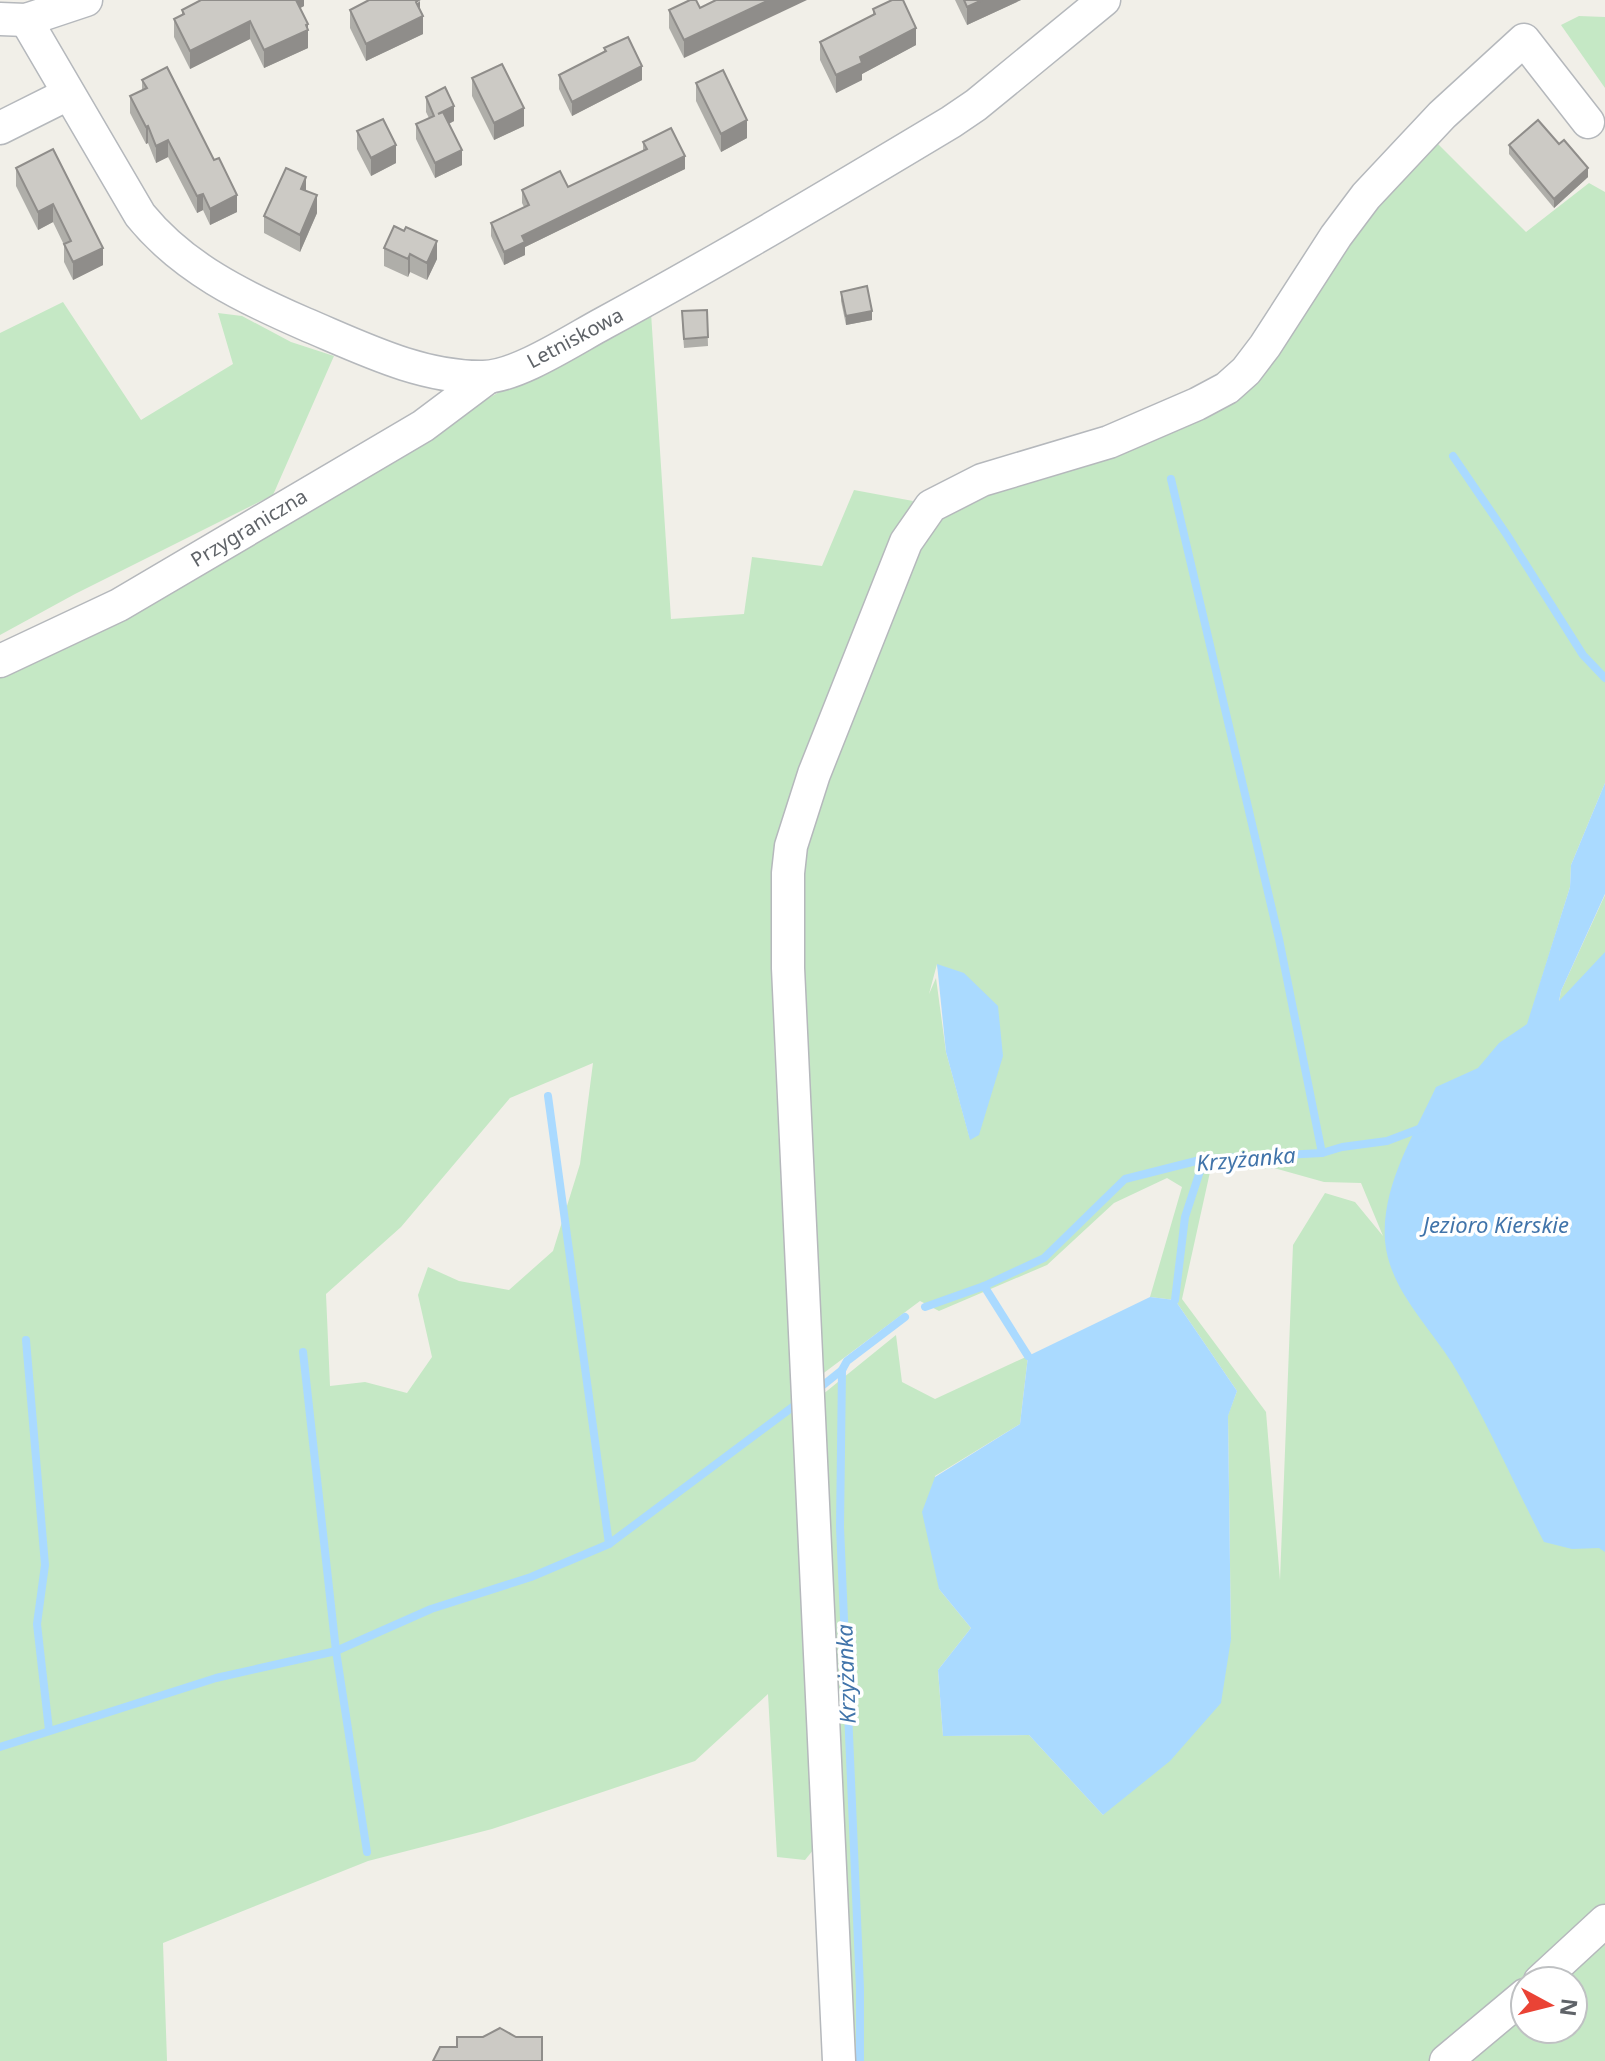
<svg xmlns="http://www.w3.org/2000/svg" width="1605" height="2061" font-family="'Noto Sans',sans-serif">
<rect width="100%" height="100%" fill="#f1efe8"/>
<g fill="#c5e8c5" fill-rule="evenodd">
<polygon points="1579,16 1605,17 1605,88 1561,25"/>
<path d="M1431 137 1526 232 1589 183 1605 192V783L1571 865 1570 887 1528 1023 1559 1002 1561 991 1605 895V2061H847L817 1399 896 1335 902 1382 935 1399 1028 1356 1020 1424 935 1476 939 1589 971 1628 938 1670 943 1736 1029 1735 1103 1815 1231 1639 1228 1415 1237 1391 1175 1300 1150 1297 1182 1187 1167 1178 1114 1203 1047 1265 939 1311 920 1301 817 1378 799 900 816 799 933 513 1235 399 1362 216ZM937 964 970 1139 946 1052 936 978 929 994ZM1274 1168 1324 1182 1361 1183 1383 1236 1355 1202 1325 1193 1293 1245 1280 1580 1266 1412 1182 1299 1210 1172ZM1525 1981H1573V2029H1525Z"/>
<polygon points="63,302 141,420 233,364 218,313 242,316 291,342 334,356 273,495 75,594 0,635 0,333"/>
<path d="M651 313 671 619 744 614 752 557 822 566 854 490 913 501 846 673 777 932 774 1041 814 1849 805 1860 777 1857 768 1694 695 1761 492 1829 368 1861 163 1943 167 2061H0V672L135 604 501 391ZM593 1063 580 1164 553 1251 509 1290 459 1281 428 1267 418 1295 432 1357 407 1393 365 1382 330 1386 326 1294 401 1227 510 1098Z"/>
</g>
<g fill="#aadaff">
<path d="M1605 783V894L1561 991 1559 1001 1605 952V1552L1599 1548 1572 1549 1544 1542C1513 1483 1487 1420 1452 1363 1428 1325 1389 1288 1385 1241 1381 1186 1414 1135 1436 1087L1478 1068 1499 1043 1527 1024 1570 887 1571 865Z"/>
<polygon points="937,964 964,973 998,1006 1003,1056 979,1135 970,1140 946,1052"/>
<polygon points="1150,1297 1175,1300 1237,1391 1228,1416 1231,1639 1221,1703 1170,1761 1103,1815 1029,1735 943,1736 938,1670 971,1628 939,1589 922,1512 935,1477 1020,1424 1028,1356"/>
</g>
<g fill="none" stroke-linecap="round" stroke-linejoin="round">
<g stroke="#aadaff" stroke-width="8">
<polyline points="1453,456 1507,535 1583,655 1605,678"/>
<polyline points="1171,479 1279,939 1322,1153"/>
<polyline points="548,1096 609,1544"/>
<polyline points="984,1286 1028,1356"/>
<polyline points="1175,1300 1185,1217 1204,1159"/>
<polyline points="925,1307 984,1286 1044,1258 1125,1179 1204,1159 1322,1153 1342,1147 1387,1141 1424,1127"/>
<polyline points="26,1340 45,1565 37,1624 49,1730"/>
<polyline points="303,1352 336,1651 367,1852"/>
<polyline points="822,1386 842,1370"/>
<polyline points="0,1747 216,1678 336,1651 431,1609 531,1577 609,1544 798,1403"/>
<polyline points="860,2061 860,1988 840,1527 842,1370 847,1361 905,1317"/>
</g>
<g stroke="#b5b8bc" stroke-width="35">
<g id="minor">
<polyline points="0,19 26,20 86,0"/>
<path d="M26 20 140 215C183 268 243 297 305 324 362 348 421 378 483 377 517 377 574 339 604 323 722 259 836 191 951 122L976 105 1104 0"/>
<polyline points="0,128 68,94"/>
<polyline points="0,661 119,605 423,426 487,378"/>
<polyline points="1540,1981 1605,1921"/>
<polyline points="839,2061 788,968 788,873 791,846 814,774 906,542 931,506 982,480 1109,442 1197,404 1227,388 1246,371 1265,346 1336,236 1366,196 1442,115 1524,40 1588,122"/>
<polyline points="1446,2061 1525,1995"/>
</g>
</g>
<use href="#minor" stroke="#fff" stroke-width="32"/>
</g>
<g fill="#afaea9">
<polygon points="304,0 304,6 300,8 308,24 308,48 264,68 250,39 190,69 174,37 174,19 182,15 182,10"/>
<polygon points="690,0 684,58 669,28 669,10"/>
<polygon points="955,0 1021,0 967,25"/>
<polygon points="420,9 423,34 366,61 350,28 350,10"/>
<polygon points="873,9 916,45 862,74 862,80 836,93 820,60 820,42 873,16"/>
<polygon points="604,48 642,80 572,116 559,89 559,75 604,52"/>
<polygon points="472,78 524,126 494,140 472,96"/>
<polygon points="142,80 237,212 210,225 203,210 197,213 168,157 156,163 148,143 146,144 130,113 130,96 142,90"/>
<polygon points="696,83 747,138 721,152 696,101"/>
<polygon points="426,97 454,121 449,124 462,165 435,178 416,139 416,124 429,118 426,112"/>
<polygon points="357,131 396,163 371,176 357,149"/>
<polygon points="643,142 685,169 525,247 525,255 504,265 491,236 491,223 524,207 522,203 522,190 568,187 643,151"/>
<polygon points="1509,145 1588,177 1554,208 1509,154"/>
<polygon points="53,149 103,265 73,280 64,262 64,245 53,222 38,230 16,186 16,168"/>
<polygon points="306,191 317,213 300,252 264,233 264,216"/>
<polygon points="384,248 437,259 427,280 410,272 408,277 384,266"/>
<polygon points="841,292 872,320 846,325 841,301"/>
<polygon points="707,310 708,346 684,348 682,320"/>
</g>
<g fill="#8f8d8a">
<polygon points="293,0 304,0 304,6 293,12"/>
<polygon points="769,0 807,0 684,58 684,40"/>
<polygon points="982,0 1021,0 967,25 967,7"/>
<polygon points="420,1 420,17 423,16 423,34 366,61 366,44"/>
<polygon points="250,21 250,39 190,69 190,51"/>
<polygon points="308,24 308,48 264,68 264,50"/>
<polygon points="916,28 916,45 862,74 862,80 836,93 836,75 860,57"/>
<polygon points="642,66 642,80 572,116 572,102"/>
<polygon points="454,106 454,121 438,129 438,114"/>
<polygon points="524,108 524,126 494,140 494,123"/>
<polygon points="747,120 747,138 721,152 721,134"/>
<polygon points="148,126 148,143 146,144 146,127"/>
<polygon points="168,140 168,157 156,163 156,146"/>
<polygon points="396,145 396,163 371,176 371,158"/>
<polygon points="462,150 462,165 435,178 435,163"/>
<polygon points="685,156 685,169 525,247 525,255 504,265 504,252 522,236"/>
<polygon points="1588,168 1588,177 1554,208 1554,199"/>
<polygon points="306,177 306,195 301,189"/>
<polygon points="203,194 203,210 197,213 197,196"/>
<polygon points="237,195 237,212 210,225 210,209"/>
<polygon points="317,195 317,213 300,252 300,235"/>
<polygon points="53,204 53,222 38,230 38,212"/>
<polygon points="437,241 437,259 427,280 427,263"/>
<polygon points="103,248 103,265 73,280 73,262"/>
<polygon points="410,254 410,272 408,277 408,259"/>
<polygon points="872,311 872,320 846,325 846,316"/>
</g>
<g fill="#cccac5" stroke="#8f8d8a" stroke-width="2">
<polygon points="201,0 296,0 308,24 306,25 308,30 264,50 250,21 190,51 174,19 184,14 182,10"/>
<polygon points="369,0 419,0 416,2 423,16 366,44 350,10"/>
<polygon points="690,0 696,0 700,8 716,0 769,0 684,40 669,10"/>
<polygon points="892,0 903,0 916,28 860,57 862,63 836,75 820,42 875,14 873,9"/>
<polygon points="964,0 982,0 967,7"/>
<polygon points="628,37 642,66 572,102 559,75 606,51 604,48"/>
<polygon points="502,64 524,108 494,123 472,78"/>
<polygon points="167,67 214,160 219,158 237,195 210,209 203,194 197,196 168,140 156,146 148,126 146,127 130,96 147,88 142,80"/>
<polygon points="723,70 747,120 721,134 696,83"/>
<polygon points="445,87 454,106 438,114 443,112 462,150 435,163 416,124 434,116 426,97"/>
<polygon points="383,119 396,145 371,158 357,131"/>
<polygon points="1538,120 1559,144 1564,140 1588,168 1554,199 1509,145"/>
<polygon points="671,128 685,156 522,236 525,242 504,252 491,223 529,205 522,190 560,171 568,187 647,149 643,142"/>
<polygon points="53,149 103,248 73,262 64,244 71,241 53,204 38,212 16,168"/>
<polygon points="286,168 306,177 301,189 317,195 300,235 264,216"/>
<polygon points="394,226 404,231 406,227 437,241 427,263 410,254 408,259 384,248"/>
<polygon points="867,286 872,311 846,316 841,292"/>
<polygon points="707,310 708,337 684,339 682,311"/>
<polygon points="500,2028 516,2037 542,2037 542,2061 433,2061 440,2047 457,2047 457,2037 483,2037"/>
</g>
<g text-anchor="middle" stroke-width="7" stroke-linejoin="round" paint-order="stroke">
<g font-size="20" fill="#5f6368" stroke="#fff">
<text transform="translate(575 338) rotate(-28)" y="7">Letniskowa</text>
<text transform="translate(249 528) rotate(-31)" y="7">Przygraniczna</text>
</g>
<g font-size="22" font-style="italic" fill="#4174aa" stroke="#fff">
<text transform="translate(1246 1159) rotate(-5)" y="8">Krzyżanka</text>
<text x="1496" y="1233">Jezioro Kierskie</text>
<text transform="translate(846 1674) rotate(-92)" y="8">Krzyżanka</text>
</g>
</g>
<g transform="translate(1549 2005) rotate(97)"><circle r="38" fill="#ffffff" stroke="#bfc1c3" stroke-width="2"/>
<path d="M0-6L14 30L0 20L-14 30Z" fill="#ea4335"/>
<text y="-12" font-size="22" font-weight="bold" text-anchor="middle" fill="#5f6368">N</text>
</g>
</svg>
